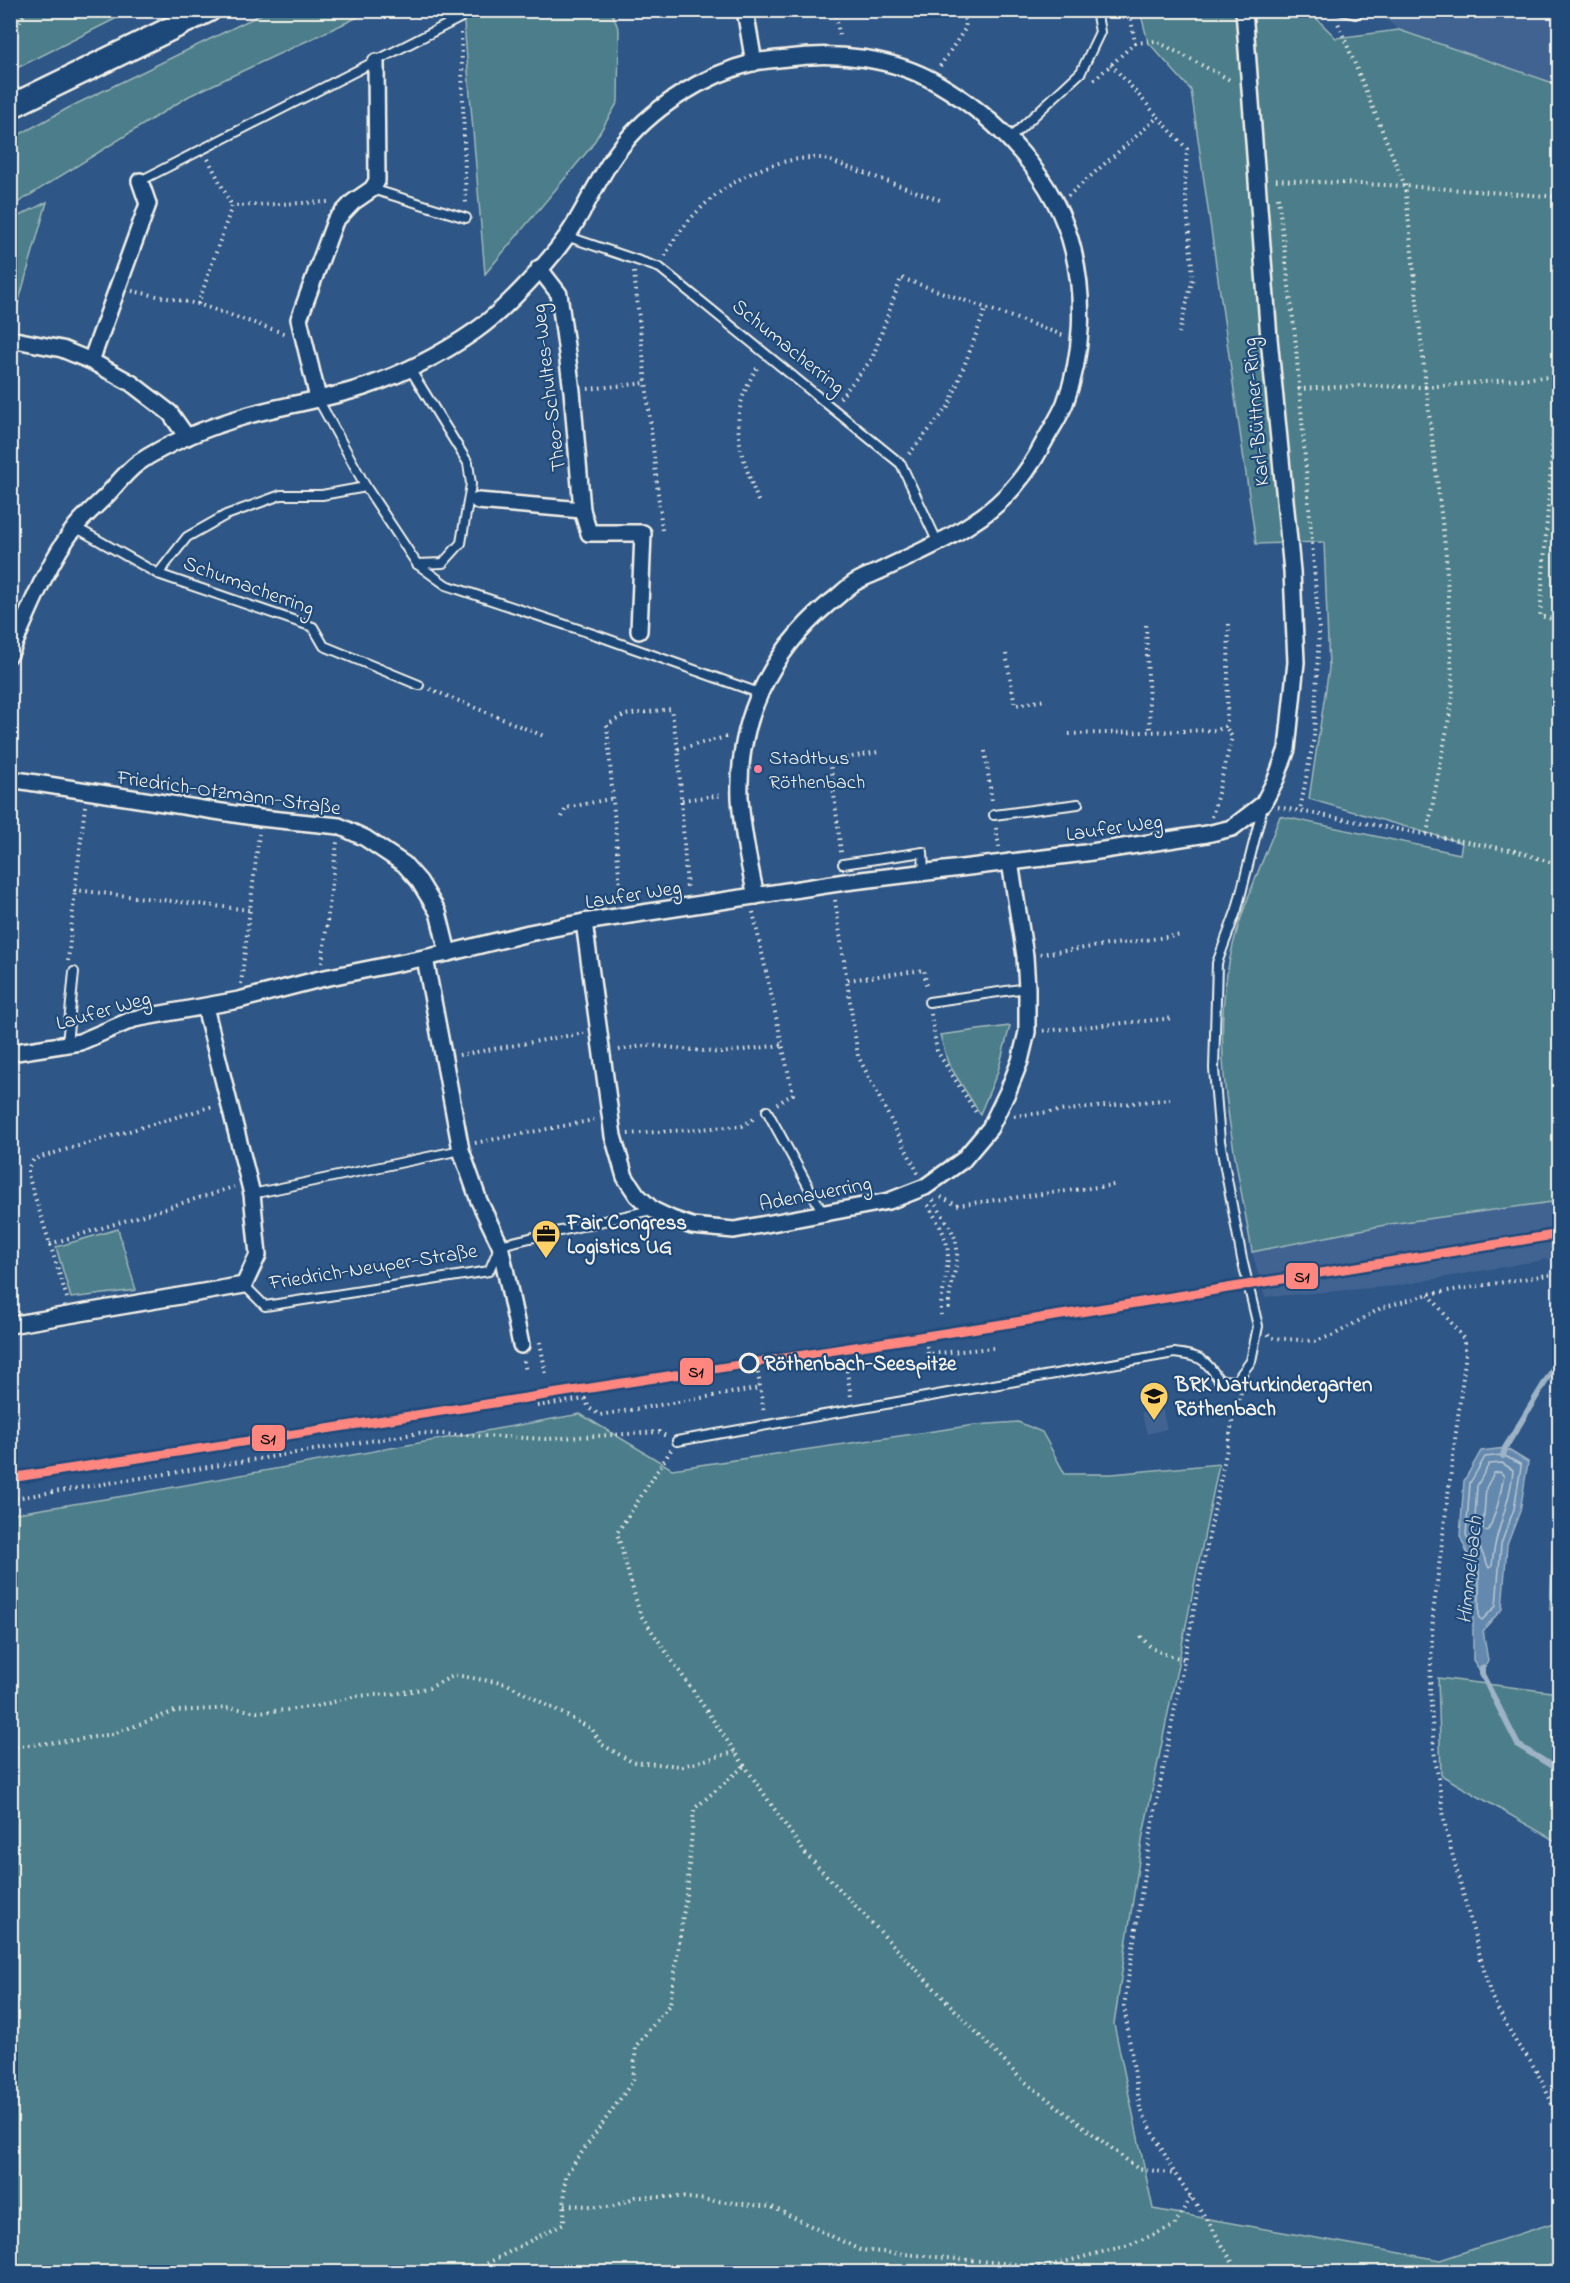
<svg xmlns="http://www.w3.org/2000/svg" width="1570" height="2283" font-family="'Indie Flower',sans-serif">
<rect width="100%" height="100%" fill="#2e5686"/>
<filter id="ink" filterUnits="userSpaceOnUse"><feTurbulence type="fractalNoise" baseFrequency=".0167" numOctaves="2"/><feDisplacementMap in="SourceGraphic" scale="12" xChannelSelector="R" yChannelSelector="G"/><feConvolveMatrix kernelMatrix="1 2 1 2 8 2 1 2 1" color-interpolation-filters="sRGB"/></filter>
<g filter="url(#ink)">
<g fill="#406492">
<polygon points="1375,11 1559,11 1559,85 1399,30"/>
<polygon points="1559,1201 1559,1257 1395,1286 1265,1297 1252,1252 1390,1224"/>
<polygon points="1162,1408 1167,1429 1147,1434 1141,1412"/>
</g>
<g fill="#4c7e8a" stroke="#a0b8b9" stroke-width="1.5">
<polygon points="11,10 131,10 131,11 11,71"/>
<polygon points="270,10 371,11 189,96 11,207 11,139 72,106"/>
<polygon points="463,11 611,11 619,30 618,102 591,147 485,274"/>
<path d="M1140 11H1309L1336 38 1399 30 1559 85V1201L1390 1224 1252 1252C1236 1156 1209 1055 1230 958 1240 910 1263 862 1280 816L1460 854 1462 843 1309 799 1329 668 1324 542 1256 544 1191 90 1148 42Z"/>
<polygon points="47,202 12,325 11,325 11,220"/>
<polygon points="1010,1026 998,1071 980,1114 948,1063 940,1035"/>
<polygon points="118,1229 136,1290 71,1298 56,1247"/>
<polygon points="580,1414 672,1469 975,1425 1018,1422 1042,1432 1065,1474 1112,1474 1219,1464 1143,1835 1114,2024 1153,2209 1440,2260 1559,2221 1559,2272 11,2272 11,1514 130,1495"/>
<polygon points="1559,1432 1559,1612 1550,1610 1557,1437"/>
<polygon points="1438,1678 1559,1693 1559,1843 1441,1775"/>
</g>
<polygon fill="#6489ae" stroke="#9eb3c5" stroke-width="1.5" points="1505,1448 1528,1462 1520,1511 1507,1545 1502,1609 1483,1630 1488,1661 1482,1674 1473,1660 1473,1567 1460,1536 1464,1481 1481,1451"/>
<g fill="none" stroke-linecap="round" stroke-linejoin="round">
<g stroke="#bac7d1" stroke-width="1.5">
<polygon points="1503,1455 1520,1464 1521,1467 1514,1509 1501,1544 1496,1606 1482,1620 1479,1618 1479,1566 1466,1535 1470,1483 1485,1457"/>
<path d="M1502 1463 1513 1470C1511 1504 1494 1531 1492 1566L1489 1568 1474 1534 1477 1486 1489 1464Z"/>
<polygon points="1500,1472 1504,1476 1498,1504 1489,1530 1485,1531 1483,1529 1486,1488 1494,1473"/>
</g>
<g stroke="#9eb3c5" stroke-width="6">
<polyline points="1503,1456 1505,1448 1560,1358"/>
<polyline points="1482,1668 1482,1674 1518,1745 1560,1771"/>
</g>
<g stroke="#f4f1e8" stroke-width="12">
<g id="service">
<polyline points="1339,10 1355,14 1364,10"/>
<polyline points="1008,140 1081,72 1100,32 1096,10"/>
<polyline points="140,181 460,18"/>
<polyline points="372,189 466,218"/>
<polyline points="566,236 660,268 832,408 901,464 938,543"/>
<polyline points="410,369 468,463 471,484 461,543 443,563 417,564"/>
<polyline points="318,399 366,487 417,564 446,585 599,636 759,693"/>
<polyline points="75,527 158,574 313,627 324,646 419,685"/>
<polyline points="158,574 187,537 226,515 281,495 322,495 366,487"/>
<polyline points="994,815 1078,804"/>
<polyline points="843,864 923,852 924,872"/>
<polyline points="929,1002 1027,988"/>
<polyline points="67,1044 74,972"/>
<polyline points="767,1111 823,1213"/>
<polyline points="252,1194 461,1150"/>
<polyline points="244,1285 265,1306 489,1271 500,1245 651,1210"/>
<path d="M677 1441 1174 1353C1200 1356 1205 1358 1219 1380L1236 1381 1251 1361 1258 1326 1242 1259 1220 1141 1214 1069 1217 963 1237 909 1263 806"/>
</g>
</g>
<g stroke="#f4f1e8" stroke-width="20">
<g id="minor">
<polyline points="745,10 754,63"/>
<polyline points="10,339 62,349 91,361 131,383 170,413 187,437"/>
<polyline points="91,361 148,204 140,181"/>
<polyline points="318,398 299,319 335,221 353,202 372,189 377,181 376,62"/>
<polyline points="478,501 582,510 572,391 559,294 539,268"/>
<polyline points="582,510 589,533 643,533 639,631"/>
<path d="M10 654C28 613 48 561 76 526 85 515 97 505 107 495 117 484 126 472 138 463 170 441 211 426 249 415 288 404 329 399 367 386 405 373 442 354 475 331 503 312 547 264 567 236 586 209 598 177 618 151 650 108 703 75 755 62 765 60 777 59 787 58 836 51 894 58 937 83 999 119 1056 179 1073 250 1085 300 1083 355 1065 403 1060 416 1051 429 1044 442 1027 475 1004 503 972 523 944 542 913 555 884 569 874 574 863 577 854 583 845 589 837 598 828 604 770 653 737 721 740 798 742 831 749 864 756 896"/>
<polyline points="10,779 260,818 339,826 365,838 404,864 419,881 438,912 448,953"/>
<polyline points="584,922 613,1136 625,1177 637,1195 653,1210 672,1219 692,1226 734,1230 889,1201 925,1187 963,1160 990,1128 1008,1091 1020,1061 1027,1032 1027,988 1025,956 1010,862"/>
<polyline points="425,958 461,1150 479,1201 500,1245 521,1345"/>
<polyline points="10,1053 80,1042 134,1019 239,1000 320,979 448,953 529,933 584,922 845,882 1085,853 1207,834 1232,828 1263,804 1276,779 1287,749 1296,662 1292,571 1269,338 1244,10"/>
<polyline points="10,1325 244,1285 258,1255 252,1194 205,1007"/>
</g>
</g>
<g stroke="#f4f1e8" stroke-width="27">
<polyline id="secondary" points="10,107 209,10"/>
</g>
<g stroke="#f4f1e8" stroke-width="4" stroke-dasharray="1.5 4.5" stroke-linecap="butt">
<polyline points="835,10 840,39"/>
<polyline points="461,33 466,206"/>
<polyline points="10,37 27,10"/>
<polyline points="1135,43 1156,41 1232,81"/>
<polyline points="1111,64 1158,117"/>
<polyline points="940,66 965,29 966,22 959,10"/>
<polyline points="1094,80 1135,43 1131,19 1138,10"/>
<polyline points="208,159 232,206"/>
<polyline points="1276,180 1405,186 1560,197"/>
<polyline points="1068,196 1158,117 1187,149 1185,186 1193,278 1179,333"/>
<polyline points="1278,197 1295,335 1319,629 1314,737 1300,810"/>
<path d="M665 256C693 200 759 155 822 158L940 200"/>
<polyline points="634,272 662,530"/>
<polyline points="132,291 198,304 286,334"/>
<polyline points="198,304 232,206 328,202"/>
<polyline points="1560,344 1540,616 1560,621"/>
<polyline points="588,389 646,383"/>
<polyline points="1298,389 1358,386 1426,387 1405,186 1338,23"/>
<polyline points="840,398 872,359 901,278 1063,335"/>
<polyline points="909,454 949,406 986,308"/>
<path d="M758 501C739 448 725 416 759 365"/>
<polyline points="1146,625 1150,732"/>
<polyline points="1006,654 1015,705 1046,700"/>
<polyline points="430,689 546,737"/>
<polyline points="1069,734 1218,730 1225,726 1227,720 1229,620"/>
<polyline points="678,749 730,736"/>
<polyline points="985,751 992,802"/>
<polyline points="682,800 723,795"/>
<polyline points="85,806 75,890 250,910"/>
<polyline points="1278,807 1515,851 1560,865"/>
<polyline points="562,817 566,808 614,798"/>
<polyline points="1212,817 1232,737 1225,726"/>
<polyline points="996,828 999,847"/>
<polyline points="1427,834 1453,697 1446,555 1426,387 1542,377 1560,379"/>
<polyline points="841,852 830,761 878,752"/>
<polyline points="621,900 607,725 624,715 671,709 678,749 687,890"/>
<polyline points="835,900 858,1056 918,1173"/>
<polyline points="753,912 793,1094 777,1104"/>
<polyline points="1040,954 1182,935"/>
<polyline points="68,961 75,890"/>
<polyline points="322,963 337,842"/>
<polyline points="848,980 924,970 927,989"/>
<polyline points="241,984 259,834"/>
<polyline points="931,1014 937,1051 977,1114"/>
<polyline points="1043,1031 1174,1018"/>
<polyline points="619,1050 648,1045 721,1053 781,1045"/>
<polyline points="459,1055 584,1033"/>
<polyline points="1014,1116 1170,1099"/>
<polyline points="628,1134 742,1126 755,1118"/>
<polyline points="475,1143 594,1120"/>
<polyline points="941,1197 956,1205 1114,1185"/>
<path d="M933 1200C940 1212 950 1225 955 1238 963 1262 946 1289 949 1313"/>
<path d="M928 1205C946 1237 952 1243 945 1281 943 1293 940 1303 941 1315"/>
<polyline points="50,1244 234,1187"/>
<polyline points="1429,1294 1463,1338 1466,1353 1433,1614 1430,1690 1434,1750 1446,1831 1491,1996 1517,2044 1530,2060 1540,2078 1550,2099 1560,2127"/>
<polyline points="67,1298 28,1175 28,1168 34,1159 214,1106"/>
<polyline points="1268,1334 1272,1338 1315,1341 1334,1335 1381,1308 1429,1294 1560,1273"/>
<polyline points="926,1340 928,1354 993,1348"/>
<polyline points="540,1342 546,1375"/>
<polyline points="844,1353 851,1397"/>
<polyline points="524,1361 526,1372"/>
<polyline points="757,1367 764,1413"/>
<polyline points="537,1406 585,1399 589,1408 600,1415 760,1388"/>
<polyline points="671,1450 617,1533 640,1614 804,1852 1019,2077 1137,2168 1175,2174"/>
<polyline points="10,1499 419,1433 546,1439 659,1432 666,1436"/>
<path d="M1141 1636C1151 1652 1167 1655 1184 1659"/>
<polyline points="10,1747 75,1740 113,1734 175,1711 234,1708 257,1712 287,1710 322,1705 356,1696 392,1694 429,1688 455,1675 507,1684 592,1729 601,1744 632,1762 683,1766 735,1752"/>
<polyline points="565,2205 611,2207 636,2197 679,2197 772,2207 860,2250 1045,2267 1129,2245 1174,2226 1191,2197"/>
<polyline points="471,2272 564,2223 565,2176 633,2081 636,2046 670,2004 687,1889 694,1809 744,1766"/>
<polyline points="1238,2272 1208,2221 1175,2174 1140,2108 1124,2006 1150,1837 1196,1599 1234,1414 1241,1392"/>
</g>
<use href="#service" stroke="#1f4a7a" stroke-width="8"/>
<use href="#minor" stroke="#1f4a7a" stroke-width="15"/>
<use href="#secondary" stroke="#1f4a7a" stroke-width="22"/>
<g stroke="#1f4a7a" stroke-width="14">
<polyline id="rail-1" points="10,1478 1074,1313 1560,1234"/>
</g>
<use href="#rail-1" stroke="#ff8780" stroke-width="9"/>
</g>
</g>
<defs>
<g id="office-pin" transform="scale(1.5)"><path d="M0 17L-7.5 6A9.5 9.5 0 1 1 7.5 6Z" fill="#ffd166" stroke="#1f4a7a"/><path d="M-6-3h4V-5.5h4V-3h4V5H-6ZM-1-4.5V-3h2v-1.5ZM-6 0V1H6V0Z" fill="#111"/></g>
<g id="school-pin" transform="scale(1.5)"><path d="M0 17L-7.5 6A9.5 9.5 0 1 1 7.5 6Z" fill="#ffd166" stroke="#1f4a7a"/><path d="M0-5L7-2L0 1L-7-2ZM-4 1L0 2.5L4 1V4Q0 6-4 4Z" fill="#111"/></g>
</defs>
<g fill-rule="evenodd">
<use href="#office-pin" x="546" y="1234"/>
<use href="#school-pin" x="1154" y="1396"/>
</g>
<circle fill="#ff8098" stroke="#1f4a7a" stroke-width="2" cx="758" cy="769" r="5"/>
<circle fill="#1f4a7a" stroke="#f4f1e8" stroke-width="3" cx="749" cy="1363" r="9"/>
<g text-anchor="middle" stroke-width="4.5" stroke-linejoin="round" paint-order="stroke">
<g font-size="20" fill="#f4f1e8" stroke="#1f4a7a" text-anchor="start">
<text x="769" y="764">Stadtbus<tspan x="769" dy="24">Röthenbach</tspan></text>
</g>
<g font-size="21" fill="#f4f1e8" stroke="#1f4a7a">
<text transform="translate(789 346) rotate(39)" y="7">Schumacherring</text>
<text transform="translate(548 388) rotate(-97)" y="7">Theo-Schultes-Weg</text>
<text transform="translate(1255 412) rotate(-95)" y="7">Karl-Büttner-Ring</text>
<text transform="translate(249 585) rotate(20)" y="7">Schumacherring</text>
<text transform="translate(229 792) rotate(8)" y="7">Friedrich-Otzmann-Straße</text>
<text transform="translate(1114 827) rotate(-8)" y="7">Laufer Weg</text>
<text transform="translate(633 894) rotate(-9)" y="7">Laufer Weg</text>
<text transform="translate(103 1010) rotate(-16)" y="7">Laufer Weg</text>
<text transform="translate(815 1193) rotate(-11)" y="7">Adenauerring</text>
<text transform="translate(373 1266) rotate(-9)" y="7">Friedrich-Neuper-Straße</text>
</g>
<g font-size="21" font-weight="bold" fill="#f4f1e8" stroke="#1f4a7a" text-anchor="start">
<text x="567" y="1229">Fair Congress<tspan x="567" dy="24">Logistics UG</tspan></text>
<text x="1175" y="1391">BRK Naturkindergarten<tspan x="1175" dy="24">Röthenbach</tspan></text>
</g>
<g font-size="21" font-weight="bold" fill="#f4f1e8" stroke="#1f4a7a" text-anchor="start">
<text x="764" y="1370">Röthenbach-Seespitze</text>
</g>
<g font-size="22" font-style="italic" fill="#d7dcdc" stroke="#1f4a7a">
<text transform="translate(1468 1570) rotate(-84)" y="8">Himmelbach</text>
</g>
</g>
<g stroke="#1f4a7a" stroke-width="2">
<rect x="1285" y="1262" width="34" height="28" rx="6" fill="#ff8780"/>
<rect x="679" y="1357" width="35" height="29" rx="6" fill="#ff8780"/>
<rect x="251" y="1424" width="35" height="28" rx="6" fill="#ff8780"/>
</g>
<g font-size="16" text-anchor="middle" font-weight="bold" fill="#111">
<text x="1302" y="1282">S1</text>
<text x="696" y="1377">S1</text>
<text x="268" y="1444">S1</text>
</g>
<rect width="1570" height="2283" fill="none" stroke="#1f4a7a" stroke-width="36"/>
<rect x="18" y="18" width="1534" height="2247" fill="none" stroke="#f4f1e8" stroke-width="2" filter="url(#ink)"/>
</svg>
